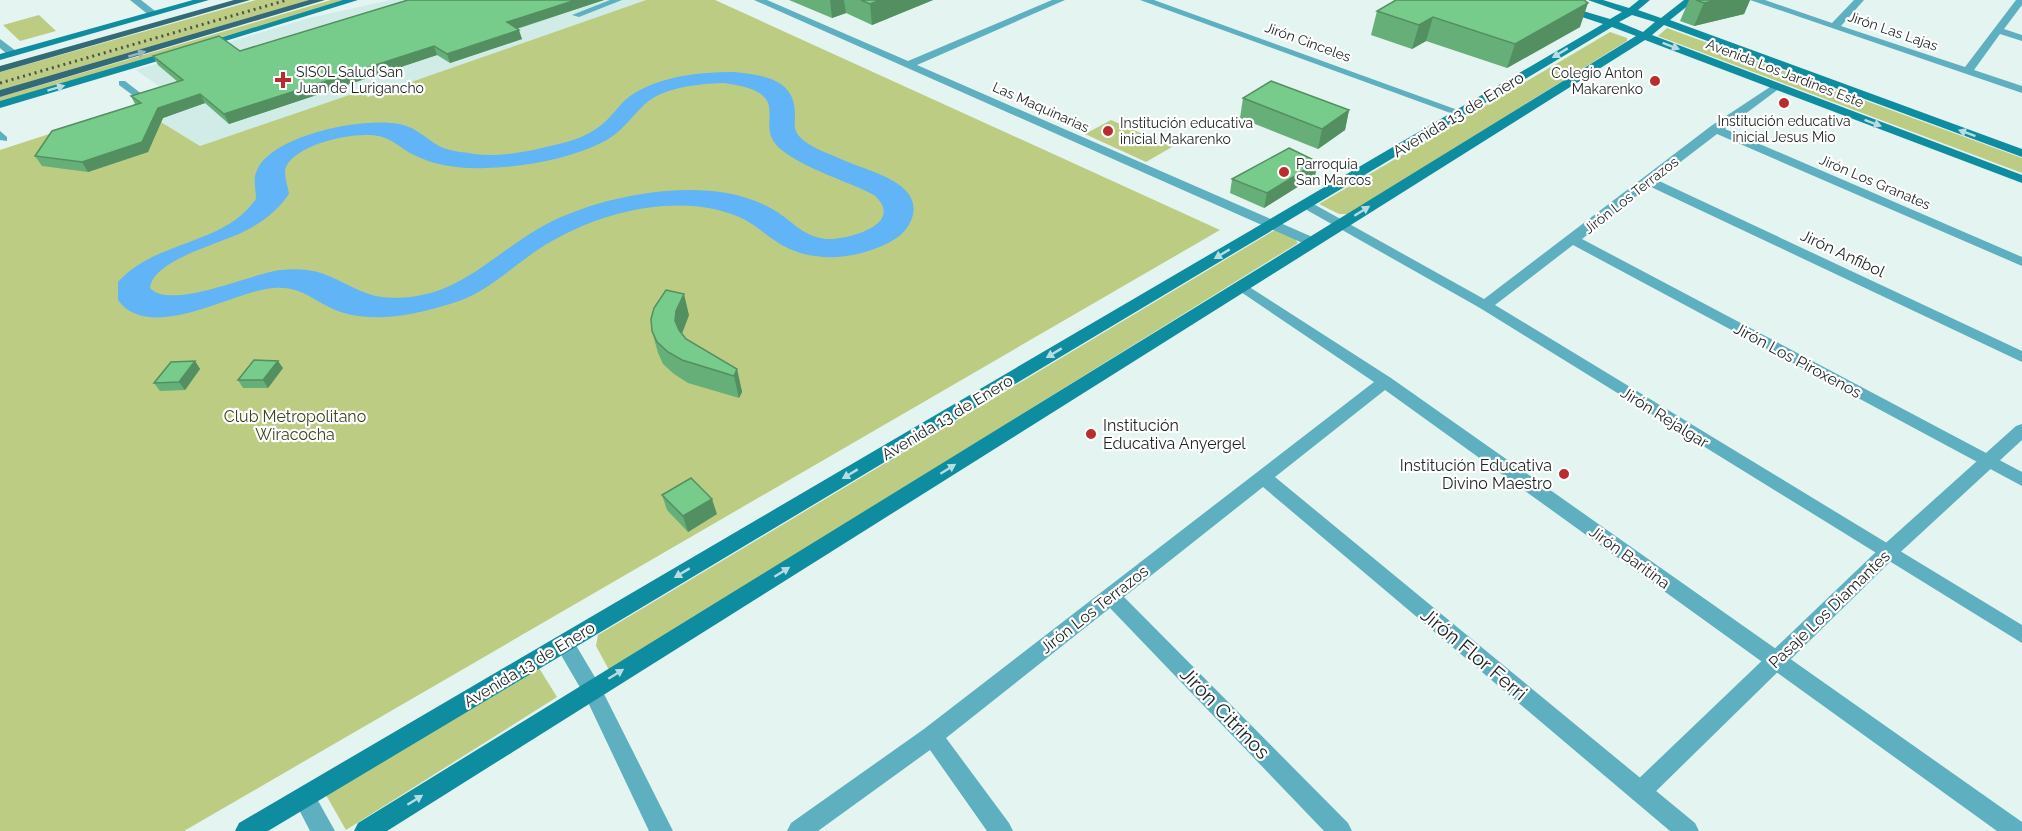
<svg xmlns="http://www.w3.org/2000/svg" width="2022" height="831" font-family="Raleway,sans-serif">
<rect width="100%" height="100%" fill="#e3f4f1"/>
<polygon fill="#d1ece6" points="391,0 646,0 368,97 361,91 200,146 135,106 170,94 136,70 309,18"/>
<g fill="#bccd83">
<polygon points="256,0 309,0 0,90 0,72"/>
<polygon points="331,0 347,0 0,103 0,97"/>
<polygon points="646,0 715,0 1220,230 184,831 0,831 0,150 135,106 200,146 361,91 368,97"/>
<polygon points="39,15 56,31 20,41 3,25"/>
<polygon points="1667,28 2022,158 2022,173 1658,36"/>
<polygon points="1610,32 1627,38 1627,41 1348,214 1339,214 1319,204"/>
<polygon points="1111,120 1172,147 1146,162 1085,134"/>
<polygon points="1275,230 1295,239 1298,243 609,670 596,646 598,635"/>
<polygon points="539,668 557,697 346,830 326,795"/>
</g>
<path fill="#61b4f5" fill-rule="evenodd" d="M733 72C762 75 795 78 795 114 795 122 793 129 799 136 809 148 829 153 843 160 867 171 924 182 912 218 909 227 903 234 895 239 861 260 811 265 777 242 762 232 751 221 734 215 698 201 655 204 617 214 588 222 561 234 536 251 508 270 484 295 450 304 417 314 378 323 344 313 314 304 302 282 266 289 226 296 148 342 118 300V282C155 240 223 246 256 199 256 188 252 179 258 168 276 134 364 117 399 124 416 127 425 138 439 146 448 151 463 152 474 154 500 157 526 152 550 146 571 142 592 135 607 120 616 111 622 101 633 94 662 76 699 72 733 72ZM723 83C803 93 747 125 783 151 810 171 845 180 874 195 906 223 851 239 829 239 804 238 794 222 774 210 723 180 651 189 597 204 577 210 556 218 538 229 503 249 474 279 434 292 414 298 386 301 366 293 331 279 322 266 281 270 252 273 171 311 150 288 153 259 224 243 247 230 264 221 278 210 289 194 288 186 283 174 286 167 297 143 359 130 382 137 394 140 403 150 414 155 436 166 461 169 485 168 524 167 570 159 605 141 622 132 631 117 645 104 664 87 698 84 723 83Z"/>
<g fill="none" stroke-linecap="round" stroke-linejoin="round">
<g fill="#5eb0c1" fill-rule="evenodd">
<polygon points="610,0 622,0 579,17 572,15"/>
<polygon points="119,81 125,81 143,95 135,97 119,85"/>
<polygon points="0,131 7,137 7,141 0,140"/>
</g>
<polygon fill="#5eb0c1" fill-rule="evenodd" points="2022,424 2022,440 1893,559 1648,799 1640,803 1632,799 1629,792 1632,785 1879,549 2016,426"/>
<g fill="#5eb0c1" fill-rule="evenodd">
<polygon points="130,0 141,0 159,14 150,16"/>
<polygon points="754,0 767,0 908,61 1052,0 1065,0 917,65 1317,239 1319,242 1317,245 1307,245"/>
<polygon points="1140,0 1154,0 1466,113 1464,115 1456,115"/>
<polygon points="1750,0 1765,0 1832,23 1854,0 1864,0 1841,26 1965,67 2016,0 2022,0 2022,5 2004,29 2022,35 2022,41 2000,34 1974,70 2022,86 2022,93"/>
<polygon points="0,39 16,51 16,55 8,55 0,48"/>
<polygon points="1776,83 1782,86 1780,88 1725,129 2022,257 2022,266 1717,134 1657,180 2022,351 2022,362 1649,186 1582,239 2022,472 2022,486 1573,245 1495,305 2022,625 2022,643 1480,308 1298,205 1300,202 1310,202 1484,299 1711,126"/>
<polygon points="1243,283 1391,378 2022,822 2022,831 1997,831 1385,390 1275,477 1695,823 1699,831 1670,831 1263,487 1124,597 1348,823 1352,831 1324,831 1110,608 946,738 1009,823 1013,831 987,831 930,750 818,831 787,831 791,823 924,729 1374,382 1238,290 1236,287"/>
<polygon points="564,635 571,637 599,684 673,831 649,831 585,696 554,643 557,637"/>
<polygon points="304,787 312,790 335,831 310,831 293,798 296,790"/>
</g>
<g fill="#0e8ca0" fill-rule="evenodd">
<polygon points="193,0 209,0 0,60 0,54"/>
<polygon points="343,0 358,0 206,47 197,45"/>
<path d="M1531 0H1546L1610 19 1622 12 1588 0H1603L1629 8 1639 0H1650L1638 10 1661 18 1684 0H1695L1670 20 2022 149V157L1664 25 1652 35 2022 175V183L1645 40 387 831H354L358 823 1636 36 1612 27 268 831H235L239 823 1603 24ZM1632 15 1655 22 1643 32 1619 22Z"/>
<polygon points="174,50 178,51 178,55 0,108 0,101"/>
</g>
<g fill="#326b77" fill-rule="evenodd">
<polygon points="234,0 250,0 0,72 0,66"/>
<polygon points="309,0 325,0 0,97 0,90"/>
</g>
<polyline stroke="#4a5351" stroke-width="3" stroke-dasharray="2 4" stroke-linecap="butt" points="0,83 287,0"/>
</g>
<g fill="#66af78">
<polygon points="408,0 604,0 517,29 522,39 450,63 437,55 229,124 205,103 163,118 148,152 88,172 42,166 35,156 135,104 131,96 178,82 158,65 153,56 240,51"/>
<polygon points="789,0 933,0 872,25 846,13 832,18"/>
<polygon points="1689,0 1750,0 1744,14 1694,26 1680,21"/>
<polygon points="1377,11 1580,27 1507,68 1426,41 1412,49 1371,35"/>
<polygon points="1243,98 1349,110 1345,130 1318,149 1240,118"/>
<polygon points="1315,176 1264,208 1230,193 1232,179"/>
<polygon points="689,315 682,334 686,339 737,369 742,392 739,398 688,383 674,374 663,364 658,353 652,331"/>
<polygon points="195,361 200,369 185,390 160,391 154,383"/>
<polygon points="283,368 268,388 243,388 238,380"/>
<polygon points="662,495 717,514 688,532 667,510"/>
</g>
<g fill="#538f61">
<polygon points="576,0 604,0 509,31 507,22"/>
<polygon points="830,0 844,0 846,13 832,18"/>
<polygon points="880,0 933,0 872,25 870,4"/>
<polygon points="1717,0 1750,0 1744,14 1694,26 1704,3"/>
<polygon points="1588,3 1580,27 1507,68 1515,44"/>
<polygon points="1433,17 1426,41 1412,49 1419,25"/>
<polygon points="519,30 522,39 450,63 447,54"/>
<polygon points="434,46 437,55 229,124 224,114"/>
<polygon points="200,94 205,103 163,118 148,152 88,172 82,162 158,108"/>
<polygon points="1349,110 1345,130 1318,149 1322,129"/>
<polygon points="1318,162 1315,176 1264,208 1267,193"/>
<polygon points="684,294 689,315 682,333 681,343 675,321 676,311"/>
<polygon points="195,361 200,369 185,390 179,382"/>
<polygon points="278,361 283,368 268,388 263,380"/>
<polygon points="737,369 742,392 739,398 734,376"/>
<polygon points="712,499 717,514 688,532 683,516"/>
</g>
<g fill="#77cc8b" stroke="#538f61" stroke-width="1.5">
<polygon points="408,0 576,0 507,22 519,30 447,54 434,46 224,114 200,94 158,108 142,142 82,162 35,156 52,131 141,103 131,96 183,80 153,56 219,36 240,51"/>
<polygon points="861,0 880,0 870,4"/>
<polygon points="1396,0 1584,0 1588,3 1515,44 1433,17 1419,25 1377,11"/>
<polygon points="1696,0 1717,0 1704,3"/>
<polygon points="1271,81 1349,110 1322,129 1243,98"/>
<polygon points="1289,148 1318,162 1267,193 1232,179"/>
<polygon points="666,290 684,294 676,311 675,321 679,330 686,339 737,369 734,376 682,360 668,352 657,342 652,331 651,319 654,308"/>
<polygon points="254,360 278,361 263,380 238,380"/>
<polygon points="195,361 179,382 154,383 171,362"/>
<polygon points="691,478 712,499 683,516 662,495"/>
</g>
<defs><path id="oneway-solid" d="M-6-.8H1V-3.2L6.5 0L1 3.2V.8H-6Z" transform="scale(1.5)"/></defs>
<g fill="#b7dce2">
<use href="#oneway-solid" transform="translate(1671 46) rotate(21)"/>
<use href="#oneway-solid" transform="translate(1560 53) rotate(149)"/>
<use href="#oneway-solid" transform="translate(56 88) rotate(-17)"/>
<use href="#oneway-solid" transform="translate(1873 123) rotate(21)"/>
<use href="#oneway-solid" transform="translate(1967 133) rotate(-160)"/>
<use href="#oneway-solid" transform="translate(1362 211) rotate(-32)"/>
<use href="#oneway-solid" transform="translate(1222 254) rotate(149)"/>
<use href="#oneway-solid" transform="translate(1054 353) rotate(149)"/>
<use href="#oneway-solid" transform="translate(948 469) rotate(-32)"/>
<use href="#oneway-solid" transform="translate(850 474) rotate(149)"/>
<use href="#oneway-solid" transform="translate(782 572) rotate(-32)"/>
<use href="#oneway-solid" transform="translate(682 573) rotate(149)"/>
<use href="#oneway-solid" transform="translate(616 674) rotate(-32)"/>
<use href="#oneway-solid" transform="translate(415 800) rotate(-32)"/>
</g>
<use fill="#98b5bb" href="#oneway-solid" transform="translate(137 54) rotate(-16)"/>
<g fill="#bb2c2e" stroke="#fff" stroke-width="2">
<path d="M280 71h6v6h6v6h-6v6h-6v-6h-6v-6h6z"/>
<circle cx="1655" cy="81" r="6"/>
<circle cx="1784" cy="103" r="6"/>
<circle cx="1108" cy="131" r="6"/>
<circle cx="1284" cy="172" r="6"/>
<circle cx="1091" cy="434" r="6"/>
<circle cx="1564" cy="474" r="6"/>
</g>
<g text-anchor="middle" stroke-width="4.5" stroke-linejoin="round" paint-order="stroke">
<g font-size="14" fill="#1e2423" stroke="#fff">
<text transform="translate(1893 31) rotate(19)" y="5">Jirón Las Lajas</text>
<text transform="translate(1308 42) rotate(20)" y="5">Jirón Cinceles</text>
<text transform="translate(1785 73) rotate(21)" y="5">Avenida Los Jardines Este</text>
<text transform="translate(1041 107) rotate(24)" y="5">Las Maquinarias</text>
<text transform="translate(1875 182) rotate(23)" y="5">Jirón Los Granates</text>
<text transform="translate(1631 195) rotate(-38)" y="5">Jirón Los Terrazos</text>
</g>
<g font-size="14" fill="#1e2423" stroke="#fff" text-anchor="start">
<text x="296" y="77">SISOL Salud San<tspan x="296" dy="16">Juan de Lurigancho</tspan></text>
<text x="1643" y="78" text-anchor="end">Colegio Anton<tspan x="1643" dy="16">Makarenko</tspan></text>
<text x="1784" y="126" text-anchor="middle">Institución educativa<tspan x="1784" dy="16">inicial Jesus Mio</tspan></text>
<text x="1120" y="128">Institución educativa<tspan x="1120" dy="16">inicial Makarenko</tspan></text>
<text x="1296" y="169">Parroquia<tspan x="1296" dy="16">San Marcos</tspan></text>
</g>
<g font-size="16" fill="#1e2423" stroke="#fff">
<text transform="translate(1458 114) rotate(-31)" y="6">Avenida 13 de Enero</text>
<text transform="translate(1843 253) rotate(25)" y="6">Jirón Anfibol</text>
<text transform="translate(1798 360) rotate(28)" y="6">Jirón Los Piroxenos</text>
<text transform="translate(947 417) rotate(-31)" y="6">Avenida 13 de Enero</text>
<text transform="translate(1665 417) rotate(32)" y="6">Jirón Rejalgar</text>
<text transform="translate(1630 557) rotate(36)" y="6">Jirón Baritina</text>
<text transform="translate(1094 609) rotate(-38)" y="6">Jirón Los Terrazos</text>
<text transform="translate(1829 609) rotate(-44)" y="6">Pasaje Los Diamantes</text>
<text transform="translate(529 664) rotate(-31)" y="6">Avenida 13 de Enero</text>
</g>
<g font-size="16" fill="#3c441c" stroke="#fff">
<text x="295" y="422">Club Metropolitano<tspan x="295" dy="18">Wiracocha</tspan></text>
</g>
<g font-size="16" fill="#1e2423" stroke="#fff" text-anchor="start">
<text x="1103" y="431">Institución<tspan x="1103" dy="18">Educativa Anyergel</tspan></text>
<text x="1552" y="471" text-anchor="end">Institución Educativa<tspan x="1552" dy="18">Divino Maestro</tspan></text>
</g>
<g font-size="20" fill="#1e2423" stroke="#fff">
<text transform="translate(1474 654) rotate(40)" y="7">Jirón Flor Ferri</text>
<text transform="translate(1225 713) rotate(46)" y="7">Jirón Citrinos</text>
</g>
</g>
</svg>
